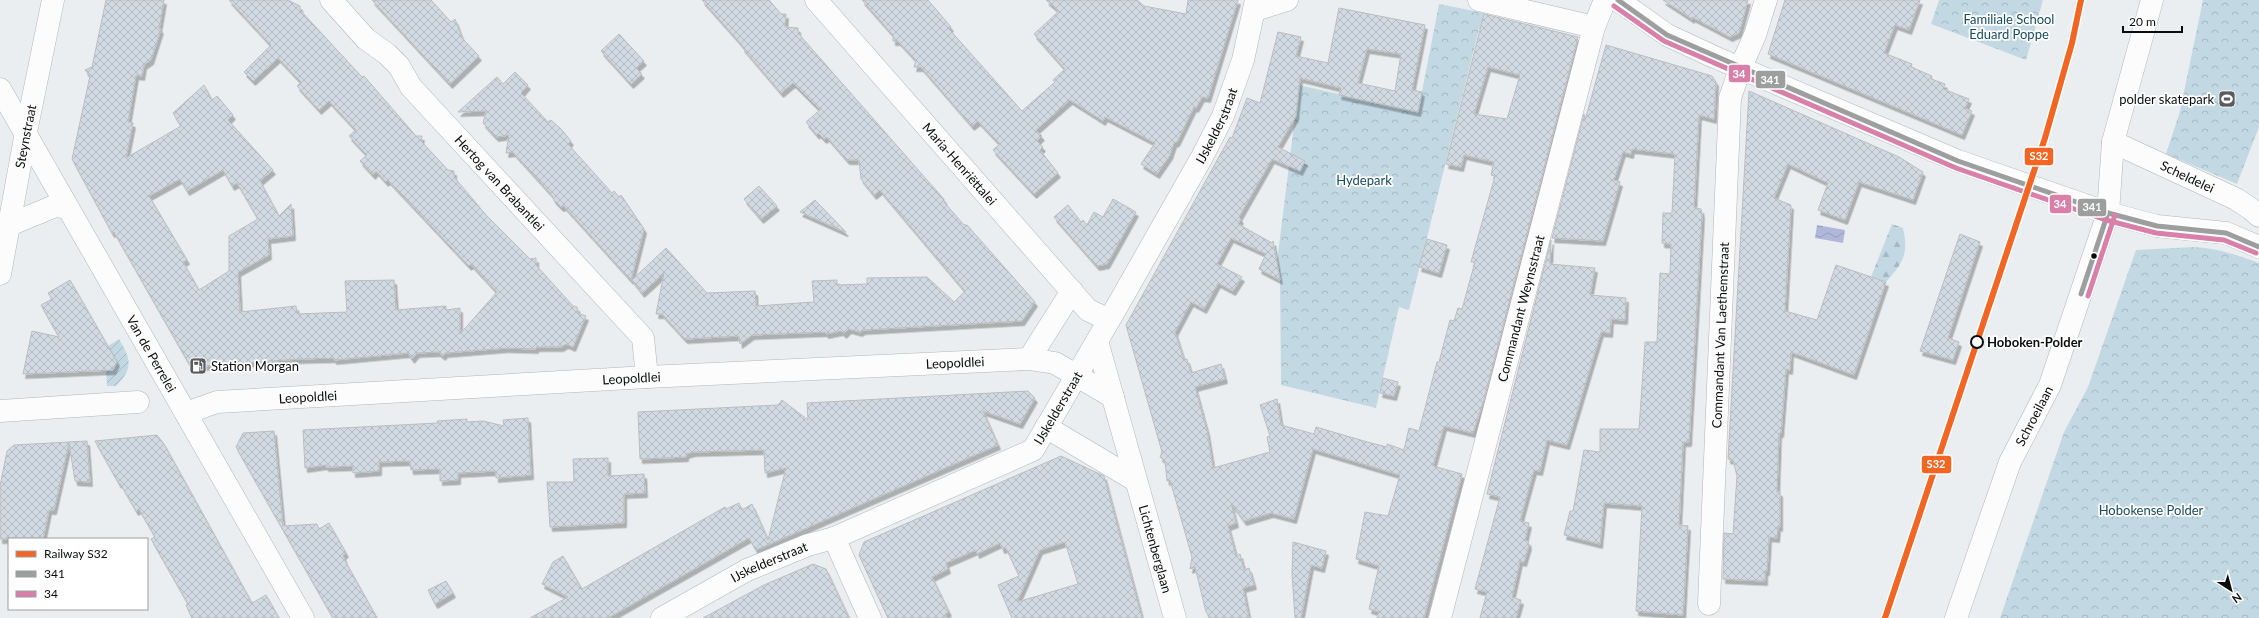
<svg xmlns="http://www.w3.org/2000/svg" width="2259" height="618" font-family="Lato,sans-serif">
<defs>
<pattern id="forest-firs" width="22" height="20" patternUnits="userSpaceOnUse"><rect width="22" height="20" fill="#c2d9e4"/><path d="M5 1l3.5 6h-7zM16 11l3.5 6h-7z" fill="#a5b9c2"/></pattern>
<pattern id="park-crowns" width="20" height="18" patternUnits="userSpaceOnUse"><rect width="20" height="18" fill="#c2d9e4"/><path d="M2 6a3 3 0 1 1 6 0M12 15a3 3 0 1 1 6 0" fill="none" stroke="#a5b9c2"/></pattern>
<pattern id="garden-furrows" width="10" height="10" patternUnits="userSpaceOnUse"><rect width="10" height="10" fill="#c2d9e4"/><path d="M-1 1l2-2M0 10L10 0M9 11l2-2" fill="none" stroke="#a5b9c2"/></pattern>
<pattern id="water-waves" width="16" height="10" patternUnits="userSpaceOnUse"><rect width="16" height="10" fill="#b1b7db"/><path d="M0 5q4-4 8 0t8 0" fill="none" stroke="#979cbb"/></pattern>
<pattern id="building-cross-hatch" width="8" height="8" patternUnits="userSpaceOnUse"><rect width="8" height="8" fill="#d1dae3"/><path d="M0 0l8 8M0 8l8-8" fill="none" stroke="#b2bac2"/></pattern>
<filter id="shadow"><feDropShadow dx="2.5" dy="4.5" stdDeviation="0" flood-color="#0004"/></filter>
</defs>
<rect width="100%" height="100%" fill="#ebeef0"/>
<path fill="url(#forest-firs)" d="M1892 224 1903 228C1909 254 1903 263 1886 282L1871 277Z"/>
<g fill="url(#park-crowns)">
<polygon points="1939,0 2043,0 2026,60 1931,24"/>
<polygon points="2203,0 2259,0 2259,127 2237,184 2166,154 2180,111"/>
<polygon points="1439,4 1484,13 1482,29 1479,29 1409,310 1399,307 1376,408 1281,385 1280,280 1277,262 1299,85 1418,112"/>
<path d="M2194 247C2217 248 2237 255 2259 263V618H2000L2064 432 2088 387 2136 250Z"/>
</g>
<path fill="url(#garden-furrows)" d="M119 339C131 359 134 368 116 386H107L106 370 113 369 117 362 108 346Z"/>
<polygon fill="url(#water-waves)" points="1817,225 1845,230 1843,243 1815,238"/>
<g fill="url(#building-cross-hatch)" stroke="#bbbdbe" fill-rule="evenodd" filter="url(#shadow)">
<path d="M106 0H164L159 29H161L151 60 144 65 142 76 136 75 128 122 133 123 126 158 181 126 173 113 204 85 212 100 217 96 233 115 228 120 273 170 260 181 279 216 291 204 293 236 268 239 269 255 238 272 240 312 296 306 297 314 347 312 345 281 394 280 396 310 446 306V310L460 308V334L497 292 471 264 469 266 388 180 386 182 376 171 373 175 360 161 367 155 349 136 356 130 329 101 319 110 297 86 301 82 278 58 253 81 244 72 271 45 229 0H288L300 6V10L362 77 364 76 416 136H422L421 141 448 170 454 171V177L487 216 530 259 536 258V265L573 306 577 307 578 313 586 316 573 347 566 344 561 347H536V349L506 348 445 353 443 356 438 352 417 353 412 359 408 353 334 360V358L299 359 202 366 188 362 114 232 112 233 72 159 90 76 85 70 92 67ZM223 170 232 186 237 183 258 219 229 236V271L199 290 183 262 187 260 149 196 180 179 187 191Z"/>
<polygon points="372,0 431,0 451,22 455,19 462,38 479,56 450,84"/>
<polygon points="702,0 769,0 781,14 786,14 785,27 798,28 798,33 927,180 944,199 944,202 964,225 967,225 1035,302 1022,321 863,330 860,332 849,329 844,334 841,331 826,334 825,332 752,335 740,344 739,336 685,339 662,314 656,314 664,273 642,293 632,280 666,248 707,293 755,291 756,306 814,302 812,281 837,280 837,285 867,284 867,278 927,277 954,302 965,291 880,190 874,195 861,179 859,160 847,160 827,137 824,139 818,133 817,135 806,122 820,110 793,83 781,93 742,47 743,46"/>
<polygon points="862,0 928,0 951,27 949,29 1022,111 1055,82 1053,80 1065,69 1034,34 1059,11 1046,0 1137,0 1144,6 1186,14 1188,0 1238,0 1208,98 1202,97 1196,108 1194,107 1177,142 1174,143 1170,155 1157,174 1141,164 1155,143 1105,117 1103,121 1070,100 1036,130 1042,136 1037,141 1043,147 1040,150 1058,173 1034,194 993,150 1000,144 978,121 972,126 921,67 914,67 916,60 898,41 893,41 893,35"/>
<polygon points="1663,0 1748,0 1739,33 1730,37 1692,17 1692,19"/>
<polygon points="1785,0 1920,0 1909,30 1895,25 1884,53 1912,64 1911,67 1932,76 1931,79 1945,84 1943,89 1969,99 1965,108 1972,111 1962,135 1768,54"/>
<path d="M1339 8 1425 25 1412 90 1422 92 1418 112 1339 95 1341 88 1300 78 1296 116 1278 147 1305 161 1300 171 1272 159 1239 217 1241 219 1238 224 1272 243 1273 241 1280 280 1259 269 1266 254 1231 238 1217 264 1242 277 1233 291 1218 283 1204 309 1191 302 1175 332 1184 360 1187 359 1191 373 1221 364 1225 379 1195 387 1207 431 1213 468 1270 452 1267 437 1270 436 1260 405 1277 399 1281 425 1314 434 1316 427 1371 443 1387 447V444L1404 450 1409 428 1419 431 1437 362H1439L1450 320 1454 321 1458 308 1462 309 1475 262H1471L1495 176 1491 175 1494 162 1464 155 1461 167 1446 164 1484 14 1578 37 1484 399 1473 433 1444 426 1433 466 1462 474 1424 618H1377L1379 612 1369 609 1379 566 1356 559 1365 512 1388 516 1400 475 1313 449 1294 519 1271 513 1244 521 1231 503 1236 523 1228 526 1236 556 1240 554 1244 570 1249 568 1254 585 1243 588 1249 618H1211L1206 612 1195 567 1190 569 1192 557 1170 480 1167 481 1165 461 1160 457 1162 452 1126 325 1230 137 1232 138 1247 98 1260 103 1278 32 1301 37 1296 56 1328 63ZM1367 49 1401 54 1395 91 1358 83ZM1488 67 1520 75 1507 119 1474 114Z"/>
<polygon points="619,34 644,61 636,68 642,74 631,84 601,51"/>
<polygon points="1606,45 1712,76 1716,82 1714,119 1699,115 1694,208 1701,209 1702,214 1689,442 1683,442 1679,525 1688,526 1683,615 1636,611 1642,506 1604,503 1600,544 1564,535 1570,511 1573,511 1584,450 1600,452 1600,429 1639,429 1645,342 1657,342 1660,273 1670,274 1671,244 1662,243 1663,213 1672,213 1675,154 1632,149 1631,154 1623,152 1614,180 1620,182 1603,241 1552,238 1584,114 1585,120"/>
<polygon points="515,72 528,85 521,93 548,122 551,120 562,130 571,141 568,144 612,193 614,191 619,197 621,195 644,229 631,280 564,206 561,207 554,200 551,194 513,152 506,153 509,135 496,137 483,123 486,111 458,112 497,77 503,84"/>
<polygon points="1749,91 1899,157 1923,172 1913,200 1859,182 1845,220 1818,210 1828,183 1788,164 1774,198 1791,205 1785,311 1817,320 1836,265 1886,282 1854,375 1791,352 1790,370 1786,369 1781,433 1779,433 1777,492 1780,492 1780,527 1778,526 1777,538 1769,537 1767,571 1765,571 1765,581 1723,579 1724,533 1733,534 1737,476 1733,460 1728,459"/>
<polygon points="759,186 777,206 761,219 744,199"/>
<polygon points="1113,199 1136,212 1107,264 1097,266 1054,217 1068,205 1081,222 1083,220 1087,225 1094,212 1103,217"/>
<polygon points="815,200 846,232 845,232 800,212"/>
<polygon points="1960,234 1980,242 1948,338 1959,342 1953,360 1920,351"/>
<polygon points="1427,239 1447,245 1439,273 1419,267"/>
<polygon points="1551,240 1550,264 1595,268 1590,295 1626,298 1625,320 1611,319 1610,333 1601,332 1567,445 1547,440 1540,471 1534,470 1520,521 1529,523 1525,540 1528,541 1529,545 1524,562 1520,561 1512,597 1521,600 1516,618 1480,618 1487,592 1475,589 1500,497 1487,494"/>
<polygon points="70,280 117,362 113,370 23,374 32,331 59,337 41,305 52,299 48,293"/>
<polygon points="1383,378 1398,382 1394,396 1380,393"/>
<polygon points="1028,391 1035,398 1020,424 983,411 998,445 756,550 749,538 608,618 530,618 568,597 542,584 553,562 563,556 582,589 725,507 726,509 739,503 742,510 752,504 768,540 786,468 765,473 764,450 693,452 686,454 686,457 640,459 638,412 778,405 782,400 808,420 807,403"/>
<polygon points="528,418 531,475 496,478 496,471 458,473 458,480 440,481 440,469 411,470 410,461 379,462 379,471 353,473 353,466 326,467 326,465 305,468 303,430 438,423 437,421 467,419 467,422 483,421 504,426 503,420"/>
<polygon points="274,431 283,526 317,524 319,529 329,523 346,553 343,555 345,561 377,618 333,618 236,447 243,433"/>
<polygon points="157,435 164,444 252,603 266,595 279,618 192,618 186,605 188,604 151,539 155,537 139,509 136,511 120,483 119,484 95,441"/>
<polygon points="87,441 90,482 75,481 69,443 54,510 49,510 43,539 0,539 0,486 7,451 14,445"/>
<path d="M1061 456 1104 476 1142 618H1012L998 585 1019 576 1006 548 1002 549 1000 543 977 554 976 550 946 563 948 569 932 577 949 612 945 614 947 618H888L859 555 864 542ZM1065 542 1078 584 1017 602 1040 550Z"/>
<polygon points="608,458 608,476 644,474 645,493 624,494 624,523 550,527 547,482 574,482 573,459"/>
<polygon points="1293,542 1326,551 1322,568 1311,565 1301,618 1295,618 1292,574"/>
<polygon points="813,564 826,569 849,618 703,618 764,585"/>
<polygon points="446,581 453,593 435,604 428,590"/>
</g>
<g fill="none" stroke-linecap="round" stroke-linejoin="round">
<g stroke="#b3b5b6" stroke-width="23">
<g id="minor">
<path id="s1" d="M331 0 366 39 387 54 399 66 411 87 643 338 647 377"/>
<path id="s2" d="M816 0 1088 310 1109 320"/>
<polyline points="1479,0 1594,27"/>
<polyline points="1618,0 1667,35 1712,56 1958,161 2108,213 2157,226 2226,233 2259,247"/>
<polyline points="1255,10 1287,0"/>
<path id="s3" d="M0 89 303 618"/>
<path id="s4" d="M2113 142 2236 199 2251 209 2259 216"/>
<polyline points="9,225 55,206 68,208"/>
<path id="s5" d="M0 274 26 132 53 0"/>
<path id="s6" d="M1097 341 1175 618"/>
<polyline points="1029,359 1072,291"/>
<polyline points="0,411 138,402"/>
<path id="s7" d="M186 413 217 402 647 377 1029 359 1055 363 1113 397"/>
<polyline points="1046,427 1135,480"/>
<polyline points="834,538 870,618"/>
<path id="s8" d="M1709 604 1730 98 1740 69 1755 35 1766 0"/>
<path id="s9" d="M662 618 747 570 808 545 834 538 1033 450 1115 310 1202 157 1223 116 1243 60 1256 0"/>
<path id="s10" d="M1440 618 1594 27 1605 0"/>
<path id="s11" d="M1956 618 2010 462 2050 385 2108 213 2113 142 2152 0"/>
</g>
</g>
<use href="#minor" stroke="#fcfcfd" stroke-width="22"/>
<g stroke="#fff" stroke-width="8">
<g id="bus-1">
<polyline points="1618,0 1667,35 1958,161 2108,213 2157,226 2226,233 2259,247"/>
<polyline points="2081,294 2108,213"/>
</g>
</g>
<g stroke="#fff" stroke-width="8">
<g id="bus-2">
<polyline points="1614,6 1664,41 1956,168 2106,220 2156,233 2224,240 2256,253"/>
<polyline points="2088,296 2115,215"/>
</g>
</g>
<use href="#bus-1" stroke="#9d9e9e" stroke-width="5"/>
<use href="#bus-2" stroke="#d880a9" stroke-width="5"/>
<g stroke="#fff" stroke-width="9">
<polyline id="rail-1" points="1885,618 2045,138 2072,43 2081,0"/>
</g>
<use href="#rail-1" stroke="#f26522" stroke-width="6"/>
</g>
<defs>
<g id="stadium-square" transform="scale(0.9)"><rect x="-9" y="-9" width="18" height="18" rx="4" fill="#595b5c" stroke="#fff"/><path d="M0-5a6.5 5 0 1 0 0 10a6.5 5 0 1 0 0-10ZM-3.5-1.8h7v3.6h-7Z" fill="#fff"/></g>
<g id="fuel-square" transform="scale(0.9)"><rect x="-9" y="-9" width="18" height="18" rx="4" fill="#595b5c" stroke="#fff"/><path d="M-5.5-6h7V0h2V4h1.3V-2.5L3-4.5l.8-.8L6-3V5H2.5V1h-1V6h-7ZM-4.2-4.7v3.2H.2V-4.7Z" fill="#fff"/></g>
</defs>
<g fill-rule="evenodd">
<use href="#stadium-square" x="2227" y="99"/>
<use href="#fuel-square" x="198" y="366"/>
</g>
<circle fill="#0a0c0c" stroke="#fff" stroke-width="1.5" cx="2094" cy="256" r="3.5"/>
<circle fill="#fff" stroke="#0a0c0c" stroke-width="2" cx="1977" cy="342" r="6"/>
<g text-anchor="middle" stroke-width="3.5" stroke-linejoin="round" paint-order="stroke">
<g font-size="13" fill="#194b60" stroke="#fff">
<text x="2009" y="24">Familiale School<tspan x="2009" dy="15">Eduard Poppe</tspan></text>
<text x="1364" y="185">Hydepark</text>
<text x="2151" y="515">Hobokense Polder</text>
</g>
<g font-size="13" fill="#0a0c0c" stroke="#fff" text-anchor="end">
<text x="2214" y="104">polder skatepark</text>
<text x="211" y="371" text-anchor="start">Station Morgan</text>
</g>
<g font-size="13" fill="#0a0c0c" stroke="#fff">
<text dy="5" stroke="none"><textPath href="#s9" startOffset="781">IJskelderstraat</textPath></text>
<text dy="5" stroke="none"><textPath href="#s5" startOffset="140">Steynstraat</textPath></text>
<text dy="5" stroke="none"><textPath href="#s2" startOffset="218">Maria-Henriëttalei</textPath></text>
<text dy="5" stroke="none"><textPath href="#s4" startOffset="82">Scheldelei</textPath></text>
<text dy="5" stroke="none"><textPath href="#s1" startOffset="250">Hertog van Brabantlei</textPath></text>
<text dy="5" stroke="none"><textPath href="#s10" startOffset="320">Commandant Weynsstraat</textPath></text>
<text dy="5" stroke="none"><textPath href="#s8" startOffset="269">Commandant Van Laethemstraat</textPath></text>
<text dy="5" stroke="none"><textPath href="#s3" startOffset="305">Van de Perrelei</textPath></text>
<text dy="5" stroke="none"><textPath href="#s7" startOffset="772">Leopoldlei</textPath></text>
<text dy="5" stroke="none"><textPath href="#s7" startOffset="448">Leopoldlei</textPath></text>
<text dy="5" stroke="none"><textPath href="#s7" startOffset="124">Leopoldlei</textPath></text>
<text dy="5" stroke="none"><textPath href="#s9" startOffset="457">IJskelderstraat</textPath></text>
<text dy="5" stroke="none"><textPath href="#s11" startOffset="217">Schroeilaan</textPath></text>
<text dy="5" stroke="none"><textPath href="#s6" startOffset="216">Lichtenberglaan</textPath></text>
<text dy="5" stroke="none"><textPath href="#s9" startOffset="121">IJskelderstraat</textPath></text>
</g>
<g font-size="13" font-weight="bold" fill="#0a0c0c" stroke="#fff" text-anchor="start">
<text x="1987" y="347">Hoboken-Polder</text>
</g>
</g>
<g stroke="#fff" stroke-width="1.5">
<rect x="1728" y="64" width="23" height="19" rx="4" fill="#d880a9"/>
<rect x="1755" y="70" width="31" height="19" rx="4" fill="#9d9e9e"/>
<rect x="2024" y="147" width="30" height="19" rx="4" fill="#f26522"/>
<rect x="2049" y="194" width="23" height="20" rx="4" fill="#d880a9"/>
<rect x="2077" y="198" width="30" height="19" rx="4" fill="#9d9e9e"/>
<rect x="1921" y="455" width="31" height="19" rx="4" fill="#f26522"/>
</g>
<g font-size="11" text-anchor="middle" font-weight="bold" fill="#fff">
<text x="1739" y="78">34</text>
<text x="1770" y="84">341</text>
<text x="2039" y="160">S32</text>
<text x="2060" y="208">34</text>
<text x="2092" y="211">341</text>
<text x="1936" y="468">S32</text>
</g>
<rect x="8" y="538" width="140" height="72" fill="#ffffff" stroke="#9d9e9e"/>
<rect x="16" y="551" width="20" height="6" fill="#f26522" stroke="#9d9e9e"/>
<text x="44" y="558" font-size="12" fill="#0a0c0c">Railway S32</text>
<rect x="16" y="571" width="20" height="6" fill="#9d9e9e" stroke="#9d9e9e"/>
<text x="44" y="578" font-size="12" fill="#0a0c0c">341</text>
<rect x="16" y="591" width="20" height="6" fill="#d880a9" stroke="#9d9e9e"/>
<text x="44" y="598" font-size="12" fill="#0a0c0c">34</text>
<g transform="translate(2231 590) rotate(144)" stroke="#ffffff" stroke-width="3" paint-order="stroke">
<path d="M0-3L7 15L0 10L-7 15Z" fill="#0a0c0c"/>
<text y="-6" font-size="11" font-weight="bold" text-anchor="middle" fill="#0a0c0c">N</text>
</g>
<path d="M2123 26v6h59v-6" fill="none" stroke="#0a0c0c" stroke-width="2"/>
<text x="2129" y="26" font-size="12" fill="#0a0c0c" stroke="#ffffff" stroke-width="3" paint-order="stroke">20 m</text>
</svg>
